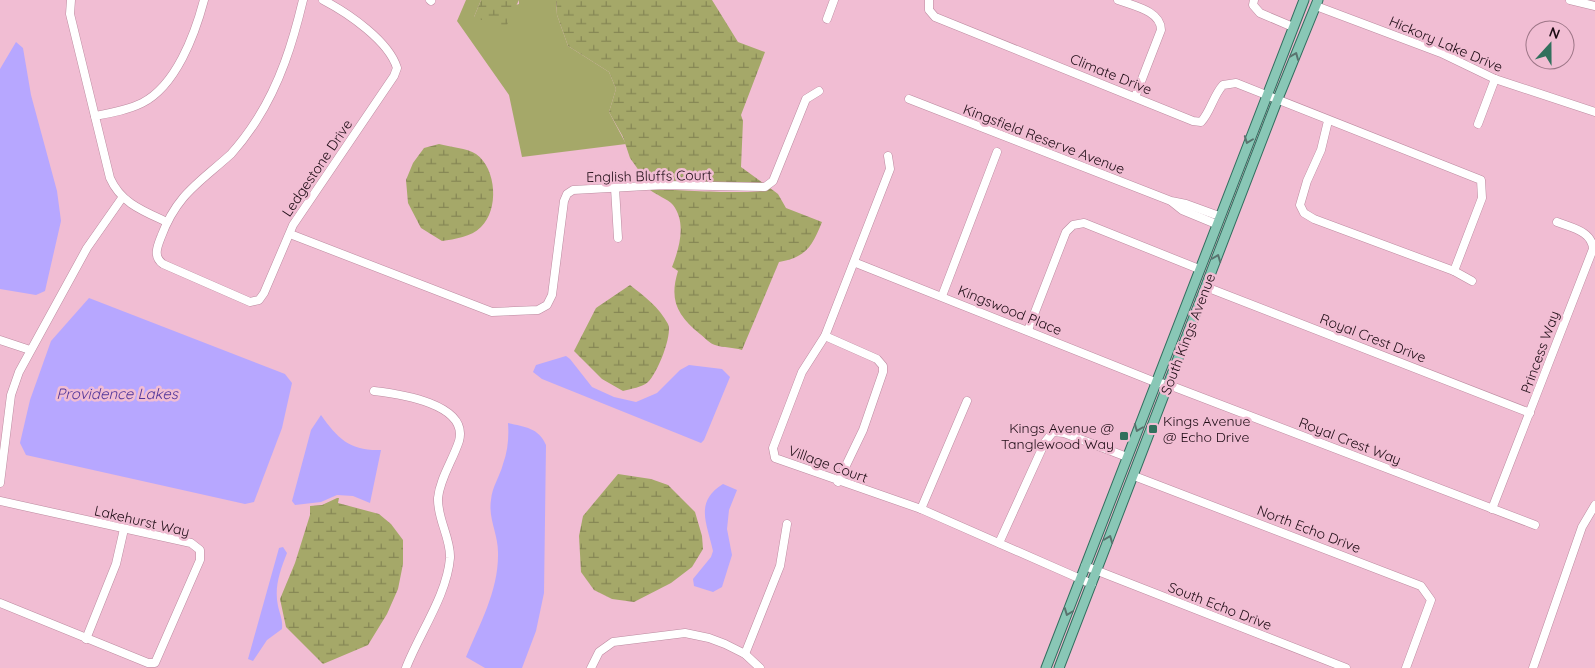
<svg xmlns="http://www.w3.org/2000/svg" width="1595" height="668" font-family="Quicksand,sans-serif">
<defs>
<pattern id="wetland-marsh" width="20" height="14" patternUnits="userSpaceOnUse" patternTransform="scale(1.25)"><rect width="20" height="14" fill="#a5a869"/><path d="M1 5h8M5 5V1M11 12h8M15 12V8" fill="none" stroke="#868755"/></pattern>
</defs>
<rect width="100%" height="100%" fill="#f1bdd3"/>
<polygon fill="#a5a869" points="466,0 481,0 474,17 519,4 519,0 556,0 557,15 568,46 609,72 616,89 609,112 626,144 522,157 509,95 457,21"/>
<g fill="url(#wetland-marsh)">
<polygon points="481,0 519,0 505,29 474,17"/>
<polygon points="556,0 712,0 738,42 765,52 741,115 743,121 741,167 763,183 647,182 630,158 623,137 609,112 616,89 609,72 568,46 557,15"/>
<path d="M439 144C450 147 467 148 476 154 497 169 499 210 481 227 471 237 455 239 442 241L421 228 408 203 406 180 413 163 424 148Z"/>
<path d="M770 188 778 194 786 208 822 222C812 247 806 257 779 262L742 350C733 347 724 348 715 345 710 344 704 337 700 334 677 315 669 300 678 271L672 267C679 249 687 223 673 205 668 199 656 195 650 190 672 188 756 197 770 188Z"/>
<path d="M630 285C644 296 659 307 668 324 673 335 657 374 648 382 643 387 630 389 623 391L602 379 574 351 596 308Z"/>
<polygon points="618,474 651,479 668,485 695,512 702,536 703,549 692,567 671,583 634,602 612,599 594,590 581,572 579,536 583,516"/>
<polygon points="337,498 339,498 338,503 379,514 391,524 403,540 403,564 398,589 387,614 368,645 323,664 286,627 280,599 295,563 310,515 310,506 322,505"/>
</g>
<g fill="#b7a7ff">
<polygon points="16,42 23,48 31,95 57,191 61,221 45,291 36,295 0,289 0,69"/>
<polygon points="89,298 285,374 292,383 282,428 254,502 245,504 26,455 20,443 30,400 51,341"/>
<polygon points="566,356 570,359 592,387 614,397 636,402 657,393 680,370 689,365 722,369 730,377 704,440 701,443 542,379 533,372 536,365"/>
<path d="M321 415C338 439 350 451 381 450L370 503 353 496 337 495 321 502 295 505 292 501 311 430Z"/>
<path d="M508 423C525 427 539 428 546 445L544 593 536 631 522 668H485L466 657C480 623 499 590 498 552 498 534 488 518 491 500 492 487 500 476 503 464 508 451 509 436 508 423Z"/>
<path d="M723 484 737 490 729 510 727 529 732 555 722 587 713 592 694 586 693 579 711 557 713 551C707 523 694 502 723 484Z"/>
<path d="M283 547 287 553C280 571 274 587 278 606 280 615 283 620 282 629L267 640 253 661 248 659 279 548Z"/>
</g>
<g fill="none" stroke-linecap="round" stroke-linejoin="round">
<g stroke="#bc8ba0" stroke-width="9">
<g id="minor">
<path d="M71 0 70 14 110 178C121 203 143 211 167 222"/>
<path d="M303 0C293 42 280 84 256 121 249 132 240 144 231 154 199 183 177 194 161 237 157 247 153 257 163 264L250 302 259 300 264 293 293 225 394 76 397 68C389 41 348 13 323 0"/>
<polyline points="430,0 431,1"/>
<path d="M929 0V10L935 17 1193 121 1201 122C1211 111 1213 96 1223 85L1236 83 1481 180 1482 198 1454 271"/>
<path d="M1118 0C1134 6 1161 11 1161 30L1135 97"/>
<polyline points="1254,0 1253,5 1260,13 1293,27"/>
<polyline points="1570,0 1595,6"/>
<polyline points="1316,6 1441,53 1495,79 1595,112"/>
<polyline points="827,19 834,0"/>
<polyline points="909,99 1171,201 1186,204 1219,216"/>
<path d="M95 116C111 113 128 110 142 103 176 86 195 34 204 0"/>
<polyline points="1328,121 1321,150 1307,181 1300,205 1304,213 1314,219 1454,271 1472,281"/>
<polyline points="1478,124 1495,79"/>
<polyline points="888,156 890,169 825,336 802,372 773,448 775,458 921,509 1092,584"/>
<polyline points="615,188 618,238"/>
<polyline points="1172,202 1182,210 1216,224"/>
<polyline points="290,234 492,312 538,310 547,305 552,295 564,201 567,194 573,190 664,185 765,187 773,181 806,99 819,91"/>
<polyline points="856,263 1155,382 1169,385 1535,525"/>
<polyline points="1206,287 1530,413"/>
<polyline points="942,296 997,152"/>
<polyline points="1028,330 1066,232 1073,225 1084,223 1199,269"/>
<polyline points="825,336 877,359 883,366 883,372 863,430 838,482"/>
<polyline points="0,340 30,350"/>
<path d="M374 391C400 394 469 404 459 441 453 460 440 478 438 498 437 519 451 538 450 558 447 595 419 634 406 668"/>
<polyline points="1134,476 1421,586 1431,600 1406,668"/>
<polyline points="0,483 11,395 19,372 87,248 122,198"/>
<polyline points="0,501 191,543 200,550 200,560 155,663 148,663 0,603"/>
<polyline points="921,509 967,401"/>
<path d="M1492 509 1593 249C1592 231 1572 228 1557 222"/>
<polyline points="999,543 1045,442 1053,432 1064,433 1127,457"/>
<polyline points="1085,566 1346,668"/>
<polyline points="86,639 116,564 124,529"/>
<polyline points="745,654 780,566 787,524"/>
<polyline points="591,668 599,652 613,642 685,633 709,638 725,644 745,654 760,668"/>
<polyline points="1533,668 1582,527 1595,505"/>
</g>
</g>
<g stroke="#316e5e" stroke-width="11">
<g id="major">
<polyline points="1046,668 1304,0"/>
<polyline points="1059,668 1277,101 1318,0"/>
</g>
</g>
<use href="#minor" stroke="#fff" stroke-width="8"/>
<use href="#major" stroke="#89c7b6" stroke-width="9"/>
</g>
<defs><path id="oneway-chevron" d="M-2-3.5L2.5 0L-2 3.5" fill="none" stroke-width="1.6" stroke-linecap="round" stroke-linejoin="round" transform="scale(1.25)"/></defs>
<g stroke="#59736e">
<use href="#oneway-chevron" transform="translate(1295 56) rotate(-68)"/>
<use href="#oneway-chevron" transform="translate(1248 140) rotate(111)"/>
<use href="#oneway-chevron" transform="translate(1217 258) rotate(-69)"/>
<use href="#oneway-chevron" transform="translate(1138 428) rotate(111)"/>
<use href="#oneway-chevron" transform="translate(1109 539) rotate(-69)"/>
<use href="#oneway-chevron" transform="translate(1068 612) rotate(111)"/>
</g>
<g fill="#31705d" stroke="#f1bdd3" stroke-width="2">
<rect x="1148" y="424" width="10" height="10" rx="2.5"/>
<rect x="1119" y="431" width="10" height="10" rx="2.5"/>
</g>
<g text-anchor="middle" stroke-width="5" stroke-linejoin="round" paint-order="stroke">
<g font-size="14" fill="#1e0c15" stroke="#f1bdd3">
<text transform="translate(1446 44) rotate(23)" y="5">Hickory Lake Drive</text>
<text transform="translate(1111 74) rotate(22)" y="5">Climate Drive</text>
<text transform="translate(1044 139) rotate(21)" y="5">Kingsfield Reserve Avenue</text>
<text transform="translate(317 168) rotate(-56)" y="5">Ledgestone Drive</text>
<text transform="translate(649 176) rotate(-1)" y="5">English Bluffs Court</text>
<text transform="translate(1010 310) rotate(22)" y="5">Kingswood Place</text>
<text transform="translate(1188 334) rotate(-69)" y="5">South Kings Avenue</text>
<text transform="translate(1373 338) rotate(21)" y="5">Royal Crest Drive</text>
<text transform="translate(1540 352) rotate(-70)" y="5">Princess Way</text>
<text transform="translate(1350 441) rotate(21)" y="5">Royal Crest Way</text>
<text transform="translate(828 464) rotate(20)" y="5">Village Court</text>
<text transform="translate(142 521) rotate(13)" y="5">Lakehurst Way</text>
<text transform="translate(1309 529) rotate(21)" y="5">North Echo Drive</text>
<text transform="translate(1220 606) rotate(21)" y="5">South Echo Drive</text>
</g>
<g font-size="14" fill="#1e0c15" stroke="#f1bdd3" text-anchor="start">
<text x="1163" y="426">Kings Avenue<tspan x="1163" dy="16">@ Echo Drive</tspan></text>
<text x="1114" y="433" text-anchor="end">Kings Avenue @<tspan x="1114" dy="16">Tanglewood Way</tspan></text>
</g>
<g font-size="15" font-style="italic" fill="#52369a" stroke="#f1bdd3">
<text x="117" y="399">Providence Lakes</text>
</g>
</g>
<g transform="translate(1550 45) rotate(21)"><circle r="24" fill="#f1bdd3" stroke="#9d7687"/>
<path d="M0-4L9 19L0 12L-9 19Z" fill="#31705d"/>
<text y="-8" font-size="14" font-weight="bold" text-anchor="middle" fill="#1e0c15">N</text>
</g>
</svg>
